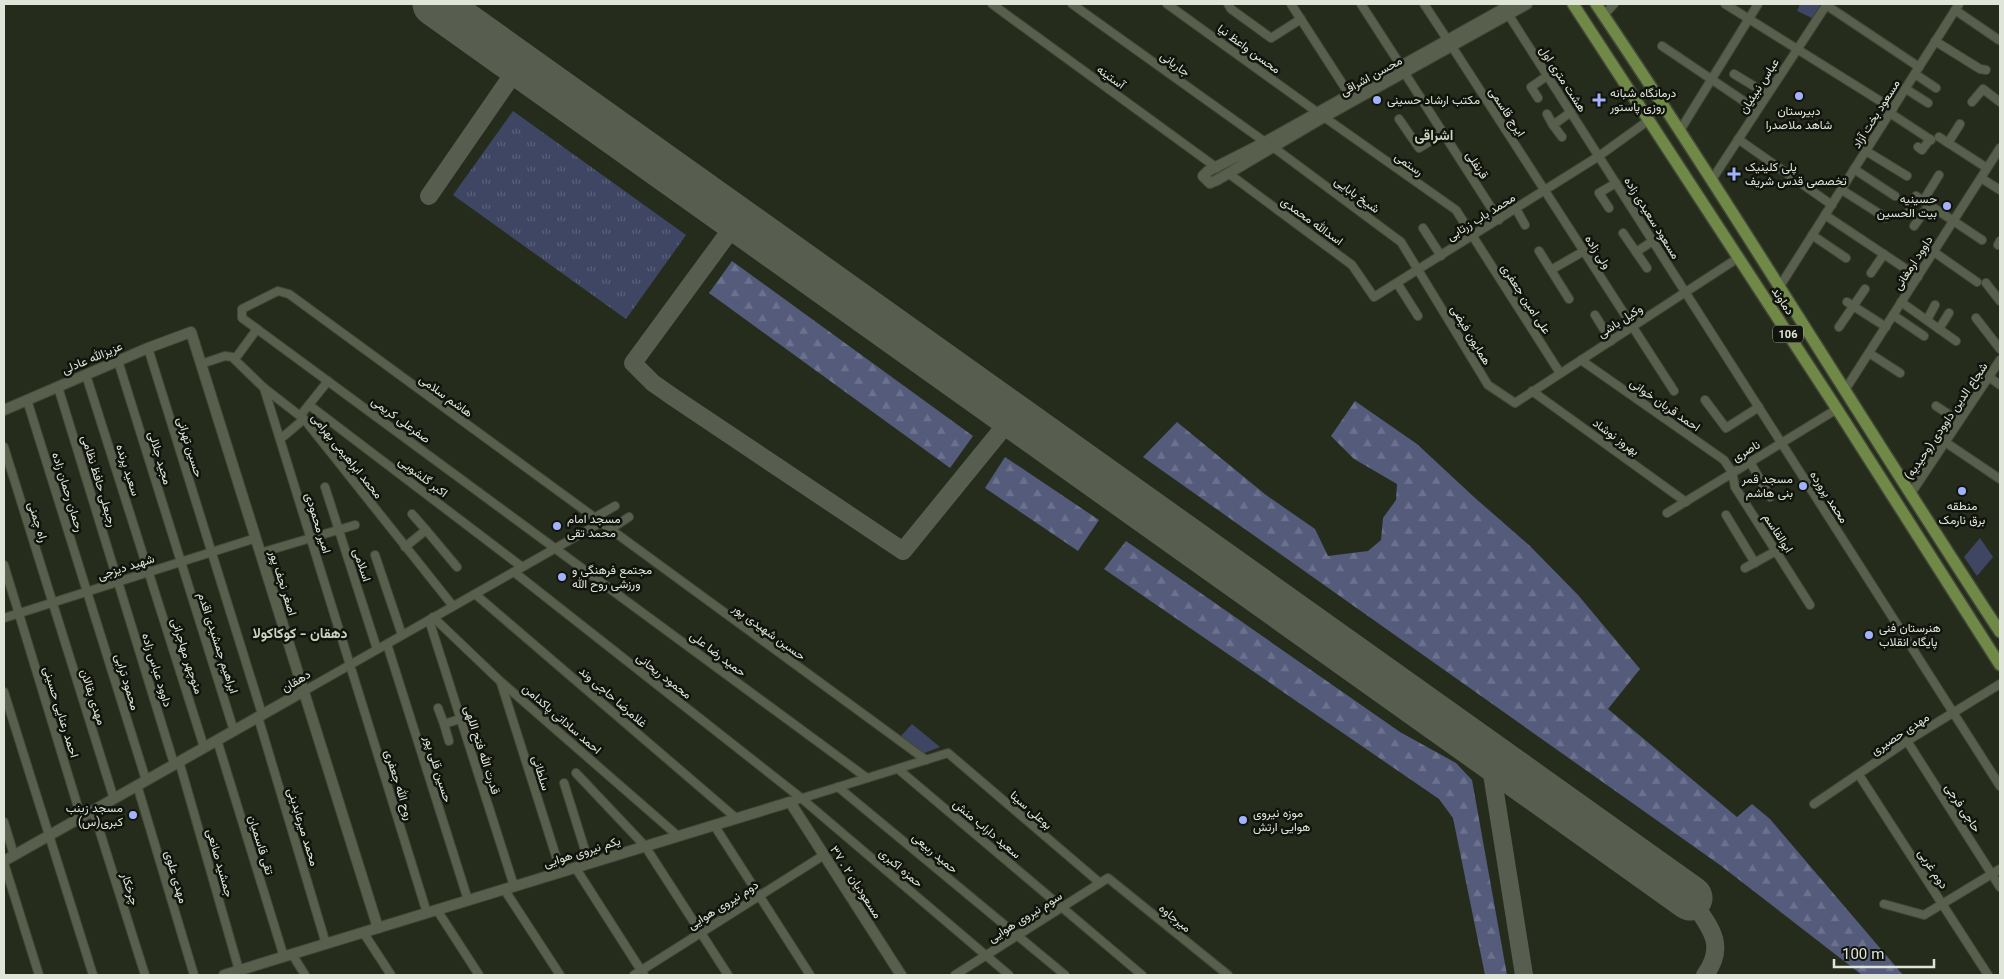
<svg xmlns="http://www.w3.org/2000/svg" width="2004" height="979" font-family="Georgia,Vazirmatn,serif">
<defs>
<pattern id="grass-tufts" width="24" height="20" patternUnits="userSpaceOnUse" patternTransform="scale(1.25)"><rect width="24" height="20" fill="#3f4664"/><path d="M3 7l-1-3M5 7V3M7 7l1-3M15 17l-1-3M17 17v-4M19 17l1-3" fill="none" stroke="#5a617a"/></pattern>
<pattern id="forest-firs" width="22" height="20" patternUnits="userSpaceOnUse" patternTransform="scale(1.25)"><rect width="22" height="20" fill="#545b7b"/><path d="M5 1l3.5 6h-7zM16 11l3.5 6h-7z" fill="#6c728d"/></pattern>
</defs>
<rect width="100%" height="100%" fill="#262c1c"/>
<polygon fill="url(#grass-tufts)" points="513,111 686,235 626,319 453,195"/>
<g fill="url(#forest-firs)">
<polygon points="732,261 973,436 950,468 709,293"/>
<polygon points="1355,401 1417,444 1474,497 1529,545 1578,595 1640,669 1608,709 1737,817 1752,804 1770,819 1903,975 1862,975 1720,865 1143,457 1177,422 1266,495 1315,529 1328,556 1368,551 1381,540 1383,518 1396,500 1397,484 1354,459 1331,436"/>
<polygon points="1005,457 1099,520 1078,551 985,488"/>
<polygon points="1126,541 1400,732 1456,763 1472,780 1507,975 1485,975 1453,818 1439,799 1104,569"/>
</g>
<g fill="#3f4664">
<polygon points="1800,4 1821,4 1812,18 1797,11"/>
<polygon points="1980,538 1993,557 1977,576 1964,557"/>
<polygon points="912,724 940,747 922,754 901,736"/>
</g>
<g fill="none" stroke-linecap="round" stroke-linejoin="round">
<g stroke="#585e4f" stroke-width="18">
<polyline points="429,196 520,64"/>
<polyline points="738,220 633,363 653,383 673,397 903,551 1013,416"/>
<polyline points="1489,755 1524,975"/>
<path d="M1690 898C1708 925 1728 944 1705 975"/>
</g>
<polyline stroke="#585e4f" stroke-width="45" points="435,4 1690,898"/>
<g stroke="#414739" stroke-width="10">
<g id="street">
<polyline points="992,4 1217,168"/>
<polyline points="1072,4 1265,142"/>
<polyline points="1167,4 1317,112"/>
<polyline points="1228,4 1231,9 1271,38 1301,19"/>
<polyline points="1291,4 1349,94"/>
<polyline points="1361,4 1401,66"/>
<polyline points="1424,4 1447,39"/>
<polyline points="1725,4 1893,109"/>
<polyline points="1826,5 1919,67"/>
<polyline points="1955,10 1999,40"/>
<polyline points="1508,14 2000,786"/>
<polyline points="1604,15 1614,4"/>
<polyline points="1935,41 1980,69 1986,70"/>
<polyline points="1451,45 1674,391"/>
<polyline points="1662,46 1757,110"/>
<polyline points="1404,72 1499,220"/>
<polyline points="1734,74 1767,94"/>
<polyline points="1915,74 1936,88"/>
<polyline points="1906,89 1928,103"/>
<polyline points="1538,98 1531,87 1547,76"/>
<polyline points="1972,102 1983,89 2000,102"/>
<polyline points="1890,113 1931,140"/>
<polyline points="1547,114 1553,125"/>
<polyline points="1324,117 1456,210 1560,373"/>
<polyline points="1399,119 1419,148 1443,133"/>
<polyline points="1679,132 1758,4"/>
<polyline points="1562,137 1553,125 1571,112"/>
<polyline points="1939,137 1987,168"/>
<polyline points="1738,139 1832,205"/>
<polyline points="1948,143 1960,124"/>
<polyline points="1273,147 1401,242 1488,385 1515,403 1738,258"/>
<polyline points="1918,147 1922,150 1930,139"/>
<polyline points="1866,151 1907,176"/>
<polyline points="1854,169 1895,196"/>
<polyline points="1228,173 1352,265 1374,297 1599,156 1649,120"/>
<polyline points="1981,178 2000,190"/>
<polyline points="1711,181 1827,4"/>
<polyline points="1842,190 1886,218"/>
<polyline points="1916,196 1982,240"/>
<polyline points="1923,201 1939,175"/>
<polyline points="1609,208 1599,193 1616,183"/>
<polyline points="1516,209 1525,225"/>
<polyline points="1908,213 1918,198"/>
<polyline points="1825,215 1918,277"/>
<polyline points="1914,226 1929,205"/>
<polyline points="1423,228 1441,256"/>
<polyline points="1623,233 1647,268"/>
<polyline points="1812,235 1846,258"/>
<polyline points="1998,245 2000,241"/>
<polyline points="1539,251 1569,299"/>
<polyline points="1636,252 1653,241"/>
<polyline points="1934,252 1977,282"/>
<polyline points="1551,270 1584,251"/>
<polyline points="1871,273 1884,254"/>
<polyline points="1397,283 1418,316"/>
<polyline points="1986,283 2000,301"/>
<polyline points="1780,286 1959,4"/>
<polyline points="1847,302 1886,327"/>
<polyline points="1901,302 1956,341"/>
<polyline points="1595,315 1611,341"/>
<polyline points="1893,315 1924,336"/>
<polyline points="1976,318 2000,349"/>
<polyline points="1927,320 1935,305"/>
<polyline points="1839,327 1865,289"/>
<polyline points="1939,329 1949,313"/>
<polyline points="148,348 262,714"/>
<polyline points="1869,353 1900,373"/>
<polyline points="235,359 257,329"/>
<polyline points="1581,360 1724,460 1732,472 1735,487 1810,605"/>
<polyline points="118,361 234,731"/>
<polyline points="201,364 225,356 232,357 264,388 304,419 453,606"/>
<polyline points="86,375 204,747"/>
<polyline points="1989,377 2000,385"/>
<polyline points="58,387 174,764"/>
<polyline points="264,388 427,913"/>
<polyline points="1845,390 2000,148"/>
<polyline points="1532,391 1686,502"/>
<polyline points="27,400 146,780"/>
<polyline points="1705,400 1726,428 1759,407"/>
<polyline points="309,405 522,567"/>
<polyline points="1936,406 1959,421"/>
<polyline points="300,416 328,381"/>
<polyline points="284,436 304,419"/>
<polyline points="1945,442 2000,479"/>
<polyline points="4,447 114,799"/>
<polyline points="1750,462 1770,497"/>
<polyline points="325,487 377,649"/>
<polyline points="1910,495 2000,360"/>
<polyline points="1667,513 1837,409"/>
<polyline points="412,514 426,530"/>
<polyline points="1726,515 1755,563"/>
<polyline points="594,518 615,506"/>
<polyline points="609,530 629,517"/>
<polyline points="405,547 426,530 457,567"/>
<polyline points="260,553 355,525"/>
<polyline points="375,555 402,635"/>
<polyline points="4,565 81,817"/>
<polyline points="1745,568 1776,551"/>
<polyline points="514,572 801,798 1009,975"/>
<polyline points="475,594 736,818"/>
<polyline points="433,617 500,681 678,836"/>
<polyline points="4,618 256,538"/>
<polyline points="429,620 514,886"/>
<polyline points="387,644 468,900"/>
<polyline points="501,683 561,872"/>
<polyline points="304,691 600,523"/>
<polyline points="4,692 93,975"/>
<polyline points="438,708 444,724"/>
<polyline points="258,717 326,944"/>
<polyline points="217,740 284,957"/>
<polyline points="449,741 444,724 460,719"/>
<polyline points="1907,741 2000,887"/>
<polyline points="179,761 239,970"/>
<polyline points="898,769 1142,975"/>
<polyline points="576,773 645,846 728,975"/>
<polyline points="1859,775 1988,975"/>
<polyline points="867,778 257,329 242,318 242,309 278,291 289,294 926,760"/>
<polyline points="564,783 589,863"/>
<polyline points="137,785 194,975"/>
<polyline points="838,787 1065,975"/>
<polyline points="790,802 948,753 1100,883"/>
<polyline points="1814,804 1907,741 2000,684"/>
<polyline points="93,810 145,975"/>
<polyline points="4,822 14,855"/>
<polyline points="714,825 810,975"/>
<polyline points="4,863 39,975"/>
<polyline points="575,867 644,975"/>
<polyline points="504,889 560,975"/>
<polyline points="1884,904 1924,915 2000,869"/>
<polyline points="437,910 479,975"/>
<polyline points="363,932 391,975"/>
<polyline points="292,954 305,975"/>
<polyline points="634,975 824,855"/>
<polyline points="955,975 1108,878 1228,975"/>
</g>
</g>
<g stroke="#414739" stroke-width="12">
<g id="secondary">
<polyline points="1512,4 1265,142 1208,171 1203,176 1210,183 1217,180 1324,117 1527,4"/>
<polyline points="4,410 148,348 191,332 378,928"/>
<polyline points="4,861 304,691"/>
<polyline points="224,975 790,802 901,975"/>
</g>
</g>
<g stroke="#414739" stroke-width="14">
<g id="primary">
<polyline points="1573,4 1837,409 2000,665"/>
<path d="M1596 4C1735 210 1863 424 2000 632"/>
</g>
</g>
<use href="#street" stroke="#58604d" stroke-width="8"/>
<use href="#secondary" stroke="#58604d" stroke-width="10"/>
<use href="#primary" stroke="#718947" stroke-width="11"/>
</g>
<g fill="#a3b2fd" stroke="#11140c" stroke-width="2">
<circle cx="1799" cy="96" r="5"/>
<circle cx="1377" cy="100" r="5"/>
<path d="M1596.5 92.5h5v5h5v5h-5v5h-5v-5h-5v-5h5z"/>
<path d="M1731.5 166.5h5v5h5v5h-5v5h-5v-5h-5v-5h5z"/>
<circle cx="1947" cy="206" r="5"/>
<circle cx="1803" cy="486" r="5"/>
<circle cx="1962" cy="491" r="5"/>
<circle cx="557" cy="526" r="5"/>
<circle cx="562" cy="577" r="5"/>
<circle cx="1869" cy="635" r="5"/>
<circle cx="133" cy="815" r="5"/>
<circle cx="1243" cy="820" r="5"/>
</g>
<g text-anchor="middle" stroke-width="5" stroke-linejoin="round" paint-order="stroke">
<rect fill="#11140c" stroke="#a2a69c" stroke-width="1" x="1773" y="325.5" width="30" height="17" rx="4"/>
<g font-size="11" font-weight="bold" fill="#e0e5da">
<text x="1788" y="338">106</text>
</g>
<g font-size="12" fill="#e0e5da" stroke="#11140c">
<text transform="translate(1249 49) rotate(36)" y="4">محسن واعظ نیا</text>
<text transform="translate(1175 64) rotate(36)" y="4">جاریانی</text>
<text transform="translate(1371 76) rotate(-29)" y="4">محسن اشراقی</text>
<text transform="translate(1111 77) rotate(36)" y="4">آستینه</text>
<text transform="translate(1563 79) rotate(57)" y="4">هشت متری اول</text>
<text transform="translate(1759 86) rotate(-57)" y="4">عباس نبیئیان</text>
<text transform="translate(1507 112) rotate(57)" y="4">ایرج قاسمی</text>
<text transform="translate(1876 114) rotate(-58)" y="4">مسعود بخت آزاد</text>
<text transform="translate(1409 164) rotate(35)" y="4">رستمی</text>
<text transform="translate(1477 165) rotate(57)" y="4">قرنفلی</text>
<text transform="translate(1357 195) rotate(36)" y="4">شیخ بابایی</text>
<text transform="translate(1481 217) rotate(-32)" y="4">محمد باب زرتابی</text>
<text transform="translate(1652 218) rotate(58)" y="4">مسعود سعیدی زاده</text>
<text transform="translate(1312 221) rotate(36)" y="4">اسدالله محمدی</text>
<text transform="translate(1598 252) rotate(57)" y="4">ولی زاده</text>
<text transform="translate(1913 263) rotate(-57)" y="4">داوود ارمغانی</text>
<text transform="translate(1526 299) rotate(57)" y="4">علی امین جعفری</text>
<text transform="translate(1783 301) rotate(57)" y="4">دماوند</text>
<text transform="translate(1620 321) rotate(-33)" y="4">وکیل باشی</text>
<text transform="translate(1471 335) rotate(59)" y="4">همایون فیضی</text>
<text transform="translate(92 358) rotate(-23)" y="4">عزیزالله عادلی</text>
<text transform="translate(446 396) rotate(36)" y="4">هاشم سلامی</text>
<text transform="translate(1665 405) rotate(35)" y="4">احمد قربان خوانی</text>
<text transform="translate(401 420) rotate(36)" y="4">صفرعلی کریمی</text>
<text transform="translate(1946 421) rotate(-56)" y="4">شجاع الدین داوودی (وحیدیه)</text>
<text transform="translate(1616 437) rotate(36)" y="4">بهروز نوشاد</text>
<text transform="translate(190 447) rotate(73)" y="4">حسین تهرانی</text>
<text transform="translate(1746 451) rotate(-30)" y="4">ناصری</text>
<text transform="translate(347 456) rotate(51)" y="4">محمد ابراهیمی بهرامی</text>
<text transform="translate(160 458) rotate(73)" y="4">مجید جلالی</text>
<text transform="translate(128 470) rotate(72)" y="4">سعید پرنده</text>
<text transform="translate(423 477) rotate(37)" y="4">اکبر گلشویی</text>
<text transform="translate(99 481) rotate(73)" y="4">رجبعلی حافظ نظامی</text>
<text transform="translate(68 492) rotate(73)" y="4">رحمان رحمان زاده</text>
<text transform="translate(1829 497) rotate(57)" y="4">محمد پرورده</text>
<text transform="translate(38 522) rotate(73)" y="4">راه چمنی</text>
<text transform="translate(318 523) rotate(73)" y="4">امیر محمودی</text>
<text transform="translate(1778 533) rotate(57)" y="4">ابوالقاسم</text>
<text transform="translate(362 565) rotate(72)" y="4">اسلامی</text>
<text transform="translate(126 567) rotate(-18)" y="4">شهید دیزجی</text>
<text transform="translate(283 583) rotate(73)" y="4">اصغر نجف پور</text>
<text transform="translate(769 632) rotate(36)" y="4">حسین شهیدی پور</text>
<text transform="translate(218 643) rotate(72)" y="4">ابراهیم جمشیدی اقدم</text>
<text transform="translate(718 654) rotate(37)" y="4">حمید رضا علی</text>
<text transform="translate(187 656) rotate(72)" y="4">منوچهر مهاجرانی</text>
<text transform="translate(157 670) rotate(73)" y="4">داوود عباس زاده</text>
<text transform="translate(664 676) rotate(38)" y="4">محمود ریحانی</text>
<text transform="translate(296 681) rotate(-30)" y="4">دهقان</text>
<text transform="translate(127 682) rotate(73)" y="4">محمود ترابی</text>
<text transform="translate(93 697) rotate(72)" y="4">مهدی بقالان</text>
<text transform="translate(613 697) rotate(41)" y="4">غلامرضا حاجی وند</text>
<text transform="translate(61 712) rotate(73)" y="4">احمد رعنایی حسینی</text>
<text transform="translate(562 719) rotate(41)" y="4">احمد ساداتی پاکدامن</text>
<text transform="translate(1900 734) rotate(-33)" y="4">مهدی حصیری</text>
<text transform="translate(482 750) rotate(72)" y="4">قدرت الله فتح اللهی</text>
<text transform="translate(438 769) rotate(73)" y="4">حسین قلی پور</text>
<text transform="translate(541 773) rotate(73)" y="4">سلطانی</text>
<text transform="translate(399 785) rotate(73)" y="4">روح الله جعفری</text>
<text transform="translate(1963 808) rotate(57)" y="4">حاجی فرجی</text>
<text transform="translate(1031 810) rotate(41)" y="4">بوعلی سینا</text>
<text transform="translate(303 827) rotate(73)" y="4">محمد میرعابدینی</text>
<text transform="translate(987 829) rotate(40)" y="4">سعید داراب منش</text>
<text transform="translate(261 845) rotate(73)" y="4">تقی قاسمیان</text>
<text transform="translate(582 852) rotate(-17)" y="4">یکم نیروی هوایی</text>
<text transform="translate(935 853) rotate(40)" y="4">حمید ربیعی</text>
<text transform="translate(220 863) rotate(74)" y="4">جمشید صانعی</text>
<text transform="translate(901 868) rotate(40)" y="4">حمزه اکبری</text>
<text transform="translate(1933 869) rotate(57)" y="4">دوم غربی</text>
<text transform="translate(176 877) rotate(74)" y="4">مهدی علوی</text>
<text transform="translate(856 882) rotate(57)" y="4">مسعودیان ۲ . ۳۷</text>
<text transform="translate(130 889) rotate(73)" y="4">چرخکار</text>
<text transform="translate(723 905) rotate(-32)" y="4">دوم نیروی هوایی</text>
<text transform="translate(1025 917) rotate(-32)" y="4">سوم نیروی هوایی</text>
<text transform="translate(1175 918) rotate(39)" y="4">میرجاوه</text>
</g>
<g font-size="12" fill="#e0e5da" stroke="#11140c" text-anchor="start">
<text x="1610" y="97">درمانگاه شبانه<tspan x="1610" dy="14">روزی پاستور</tspan></text>
<text x="1387" y="104">مکتب ارشاد حسینی</text>
<text x="1799" y="115" text-anchor="middle">دبیرستان<tspan x="1799" dy="14">شاهد ملاصدرا</tspan></text>
<text x="1745" y="171">پلی کلینیک<tspan x="1745" dy="14">تخصصی قدس شریف</tspan></text>
<text x="1937" y="203" text-anchor="end">حسینیه<tspan x="1937" dy="14">بیت الحسین</tspan></text>
<text x="1793" y="483" text-anchor="end">مسجد قمر<tspan x="1793" dy="14">بنی هاشم</tspan></text>
<text x="1962" y="510" text-anchor="middle">منطقه<tspan x="1962" dy="14">برق نارمک</tspan></text>
<text x="567" y="523">مسجد امام<tspan x="567" dy="14">محمد تقی</tspan></text>
<text x="572" y="574">مجتمع فرهنگی و<tspan x="572" dy="14">ورزشی روح الله</tspan></text>
<text x="1879" y="632">هنرستان فنی<tspan x="1879" dy="14">پایگاه انقلاب</tspan></text>
<text x="123" y="812" text-anchor="end">مسجد زینب<tspan x="123" dy="14">کبری(س)</tspan></text>
<text x="1253" y="817">موزه نیروی<tspan x="1253" dy="14">هوایی ارتش</tspan></text>
</g>
<g font-size="14" font-weight="bold" fill="#cbd4bf" stroke="#11140c">
<text x="1434" y="140">اشراقی</text>
<text x="300" y="638">دهقان - کوکاکولا</text>
</g>
</g>
<rect width="2004" height="979" fill="none" stroke="#e0e5da" stroke-width="10"/>
<path d="M1834 959v8h100v-8" fill="none" stroke="#e0e5da" stroke-width="2.5"/>
<text x="1842" y="959" font-size="15" fill="#e0e5da" stroke="#11140c" stroke-width="4" paint-order="stroke">100 m</text>
</svg>
